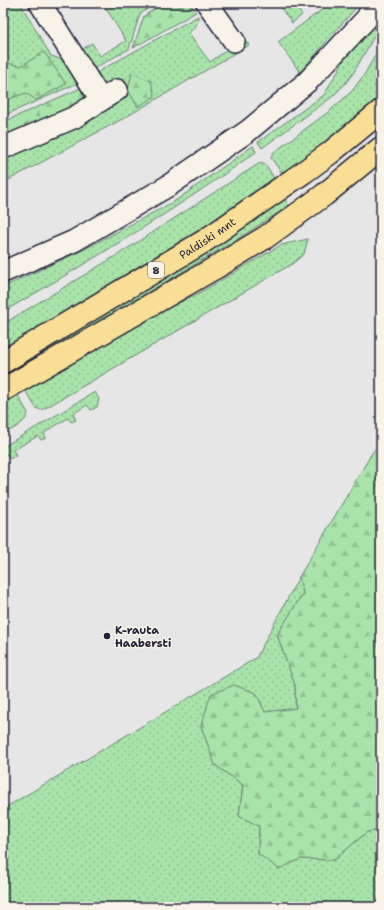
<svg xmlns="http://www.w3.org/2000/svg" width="384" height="910" font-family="'Shantell Sans',sans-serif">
<defs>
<pattern id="grass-dots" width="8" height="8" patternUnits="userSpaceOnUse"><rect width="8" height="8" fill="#a8e3a9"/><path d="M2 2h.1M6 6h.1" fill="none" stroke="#90c292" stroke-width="1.8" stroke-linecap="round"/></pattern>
<pattern id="forest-firs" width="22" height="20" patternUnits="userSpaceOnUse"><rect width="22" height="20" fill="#a8e3a9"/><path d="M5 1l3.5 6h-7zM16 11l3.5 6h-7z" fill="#90c292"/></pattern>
</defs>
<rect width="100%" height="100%" fill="#e6e6e7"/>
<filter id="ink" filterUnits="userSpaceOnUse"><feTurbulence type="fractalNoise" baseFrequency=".025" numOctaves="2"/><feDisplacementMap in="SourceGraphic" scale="8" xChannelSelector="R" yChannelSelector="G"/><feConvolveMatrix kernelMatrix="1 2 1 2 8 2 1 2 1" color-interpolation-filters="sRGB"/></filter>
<g filter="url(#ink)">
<g fill="url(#grass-dots)" stroke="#658272">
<polygon points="3,3 20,3 51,56 64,60 78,83 3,116"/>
<polygon points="103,3 156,3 140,14 129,49 93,69 81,50 92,43 100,56 126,41"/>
<polygon points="277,3 293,3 302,15 292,23"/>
<polygon points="331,3 360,3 300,72 278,42"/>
<polygon points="381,5 381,24 354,72 345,84 332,97 262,148 258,142 324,95 344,60 341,56"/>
<path d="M198 16C198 25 195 28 188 33L210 62 243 38 249 45 126 117 3 183V157L96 118 126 94 102 83 96 74 101 70Z"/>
<polygon points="381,45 381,95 333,136 288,170 281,172 271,158 273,153 331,110 352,91 364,75"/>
<path d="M253 146 256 152C175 210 89 262 3 312V287L83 250 175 201Z"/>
<polygon points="260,163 266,165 274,178 207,225 3,348 3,324 119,254"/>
<polygon points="284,198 289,206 234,241 14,372 11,367"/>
<polygon points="308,239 304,254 292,264 49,406 41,410 36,408 25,390 76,359 152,316 201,292 281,245"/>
<polygon points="95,392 99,399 97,407 91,410 87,405 73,414 76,420 71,422 68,418 44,433 46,438 41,440 38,436 13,450 16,455 10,459 7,454 3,457 3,447"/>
<path d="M17 394 28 413C26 424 12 429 3 434V403Z"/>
<polygon points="299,577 303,593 278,635 295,685 296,708 265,713 256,693 215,765 243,785 239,816 259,825 258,854 301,859 334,860 367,832 381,830 381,907 245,907 241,901 232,907 3,907 3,809 256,658"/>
</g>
<g fill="url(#forest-firs)" stroke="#658272">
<polygon points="163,3 189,3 196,12 133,48 144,16"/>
<polygon points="44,52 66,84 36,100 26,93 3,101 3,62 21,66"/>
<polygon points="132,73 151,81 155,96 138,107 128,90"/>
<polygon points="81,88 86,97 86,102 3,142 3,122"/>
<polygon points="381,442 381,830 367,832 334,860 301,859 279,869 258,854 259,826 239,816 243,785 215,765 201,726 211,694 234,685 256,693 265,712 296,708 295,685 277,635 303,593 299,577 372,453"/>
</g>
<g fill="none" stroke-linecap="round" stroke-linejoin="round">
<g stroke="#22223b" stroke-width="24">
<g id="minor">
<polyline points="40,3 101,100"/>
<polyline points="207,3 234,41"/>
<polyline points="3,148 75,117 117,90"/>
<polyline points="3,272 74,241 168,186 248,131 308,81 367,18 374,3"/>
</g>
</g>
<g stroke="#22223b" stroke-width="25">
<g id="major">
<path id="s1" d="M3 362 203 242 304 172 330 153 381 111"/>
<polyline points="3,390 220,265 266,237 324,195 381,148"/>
</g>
</g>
<use href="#minor" stroke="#f7f3e8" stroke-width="21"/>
<use href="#major" stroke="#f9df96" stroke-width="22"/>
</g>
</g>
<circle fill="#22223b" stroke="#f7f3e8" stroke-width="1.5" cx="107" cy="636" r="4"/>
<g text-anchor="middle" stroke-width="3" stroke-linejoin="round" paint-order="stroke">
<rect fill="#f7f3e8" stroke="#62616f" stroke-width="1" x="148" y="262" width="16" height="16" rx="3"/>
<g font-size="10" font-weight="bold" fill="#22223b">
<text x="156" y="274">8</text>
</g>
<g font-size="11" fill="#22223b" stroke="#f7f3e8">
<text dy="4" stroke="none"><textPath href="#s1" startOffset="239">Paldiski mnt</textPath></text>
</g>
<g font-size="11" font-weight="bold" fill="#22223b" stroke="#f7f3e8" text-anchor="start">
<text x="115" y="634">K-rauta<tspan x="115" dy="13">Haabersti</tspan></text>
</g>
</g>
<rect width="384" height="910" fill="none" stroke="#f7f3e8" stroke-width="16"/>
<rect x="8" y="8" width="368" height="894" fill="none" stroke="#22223b" stroke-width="1.5" filter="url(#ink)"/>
</svg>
